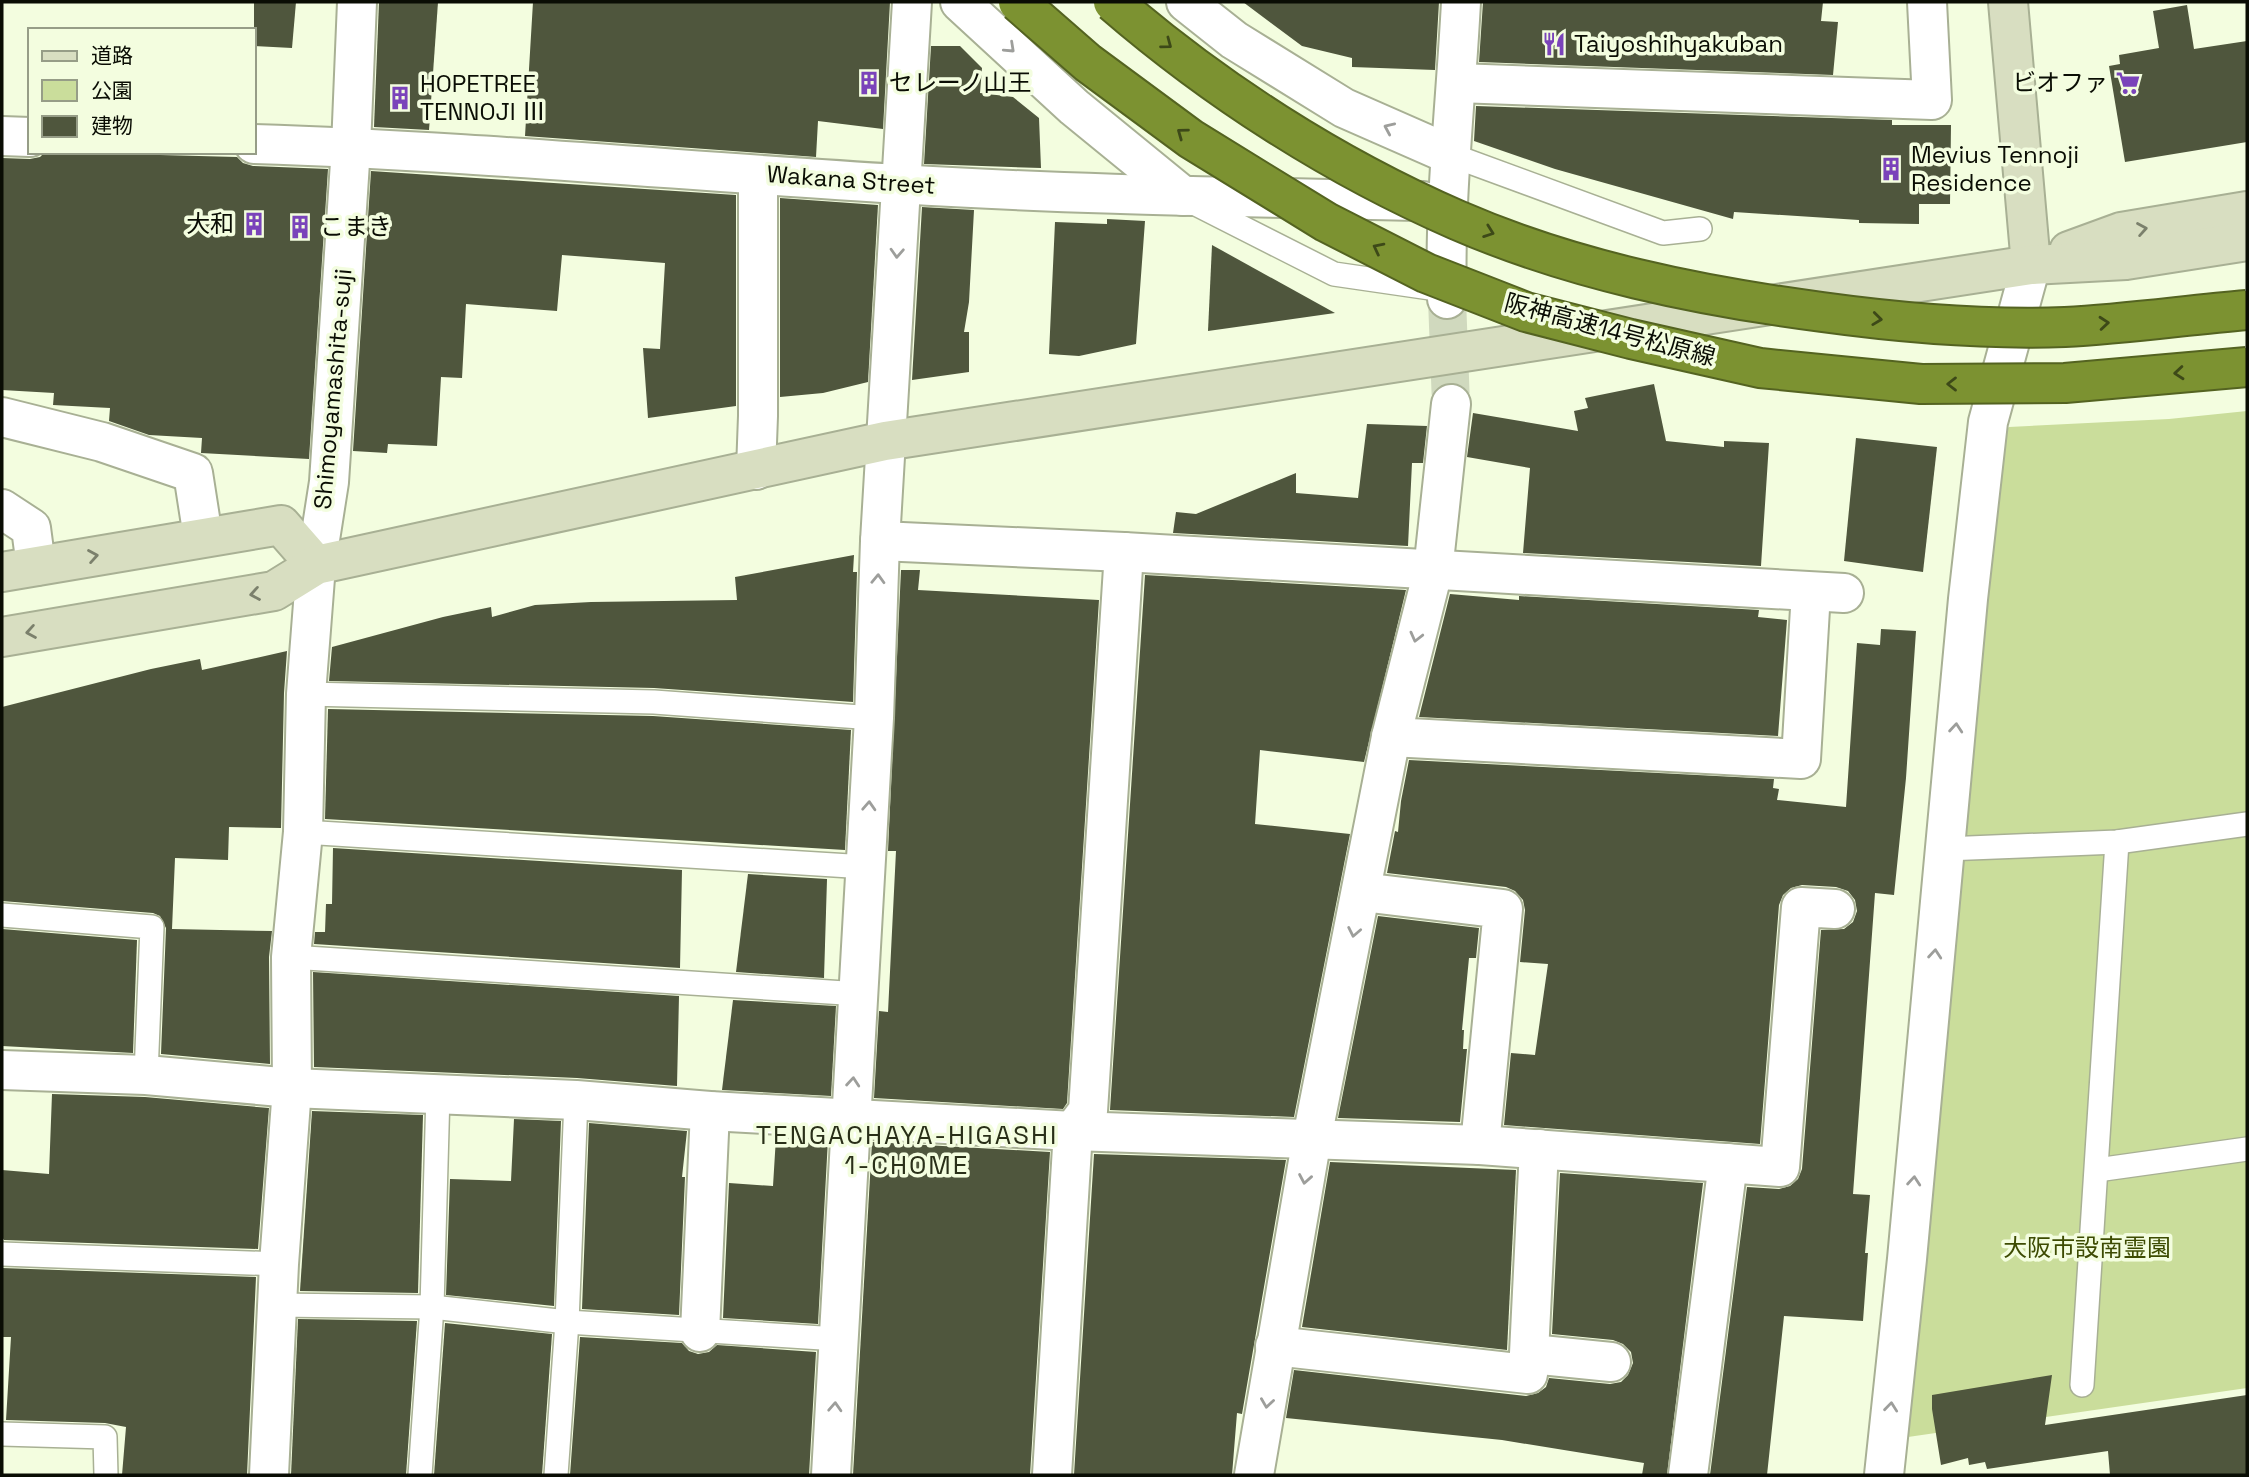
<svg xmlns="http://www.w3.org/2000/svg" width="2249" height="1477" font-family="'Space Grotesk','Noto Sans JP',sans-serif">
<rect width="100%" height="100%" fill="#f3fddf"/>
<polygon fill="#cadd9b" points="2247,411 2247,1388 1908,1437 2001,433 2009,427 2169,419"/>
<g fill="#4f563d">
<polygon points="254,2 296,2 292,48 254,46"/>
<polygon points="379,2 438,2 429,130 374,127"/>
<polygon points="533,2 890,2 883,129 818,121 816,157 525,136"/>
<polygon points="1243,2 1439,2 1435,70 1352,67 1352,58 1302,46"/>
<polygon points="1483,2 1823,2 1821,21 1838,22 1833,75 1479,62"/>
<polygon points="2187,5 2194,49 2247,41 2247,142 2125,162 2109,66 2120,64 2119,55 2159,48 2153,11"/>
<polygon points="931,46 960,46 982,68 980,93 1013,97 1039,118 1041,168 924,164"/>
<polygon points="1476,106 1892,120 1892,125 1951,125 1950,204 1919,204 1919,224 1859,223 1859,220 1734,212 1733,219 1555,169 1474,141"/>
<polygon points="45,152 237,157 243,163 253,166 328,169 309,459 201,453 202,438 149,435 109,421 110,408 53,405 54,393 2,390 2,158 30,159 40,157"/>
<polygon points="371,171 736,195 736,406 648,418 643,348 660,349 665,263 562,255 557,311 466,304 462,378 441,377 437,446 388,444 387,453 353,451"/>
<polygon points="780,198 878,205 868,382 823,393 780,397"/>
<polygon points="922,207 974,210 969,302 964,332 969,332 969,372 912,380"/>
<polygon points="1107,219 1145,221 1136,344 1079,356 1049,354 1055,222 1107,224"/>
<polygon points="1212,245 1335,313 1208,331"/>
<polygon points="1654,384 1666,441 1724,447 1724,441 1769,443 1761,566 1523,553 1530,468 1467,457 1473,413 1578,431 1574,411 1588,408 1585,398"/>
<polygon points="1367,424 1427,426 1423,463 1412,463 1408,546 1173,533 1176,512 1196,514 1296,473 1296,493 1358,498"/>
<polygon points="1856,438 1937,447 1923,572 1844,561"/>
<polygon points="854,555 853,572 857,572 853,702 654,688 329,681 332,647 443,617 491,607 492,617 535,605 591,602 737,600 735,577"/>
<polygon points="901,570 920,570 918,590 1099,600 1067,1103 1063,1109 874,1098 879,1011 888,1012 896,851 888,851"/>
<polygon points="1145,575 1406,590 1364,762 1260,750 1255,824 1350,834 1294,1117 1110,1110"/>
<polygon points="1450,594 1519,600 1519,596 1759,610 1758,617 1787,620 1778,736 1419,717"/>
<polygon points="1881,629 1916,631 1906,778 1894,895 1875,893 1853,1194 1870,1195 1865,1253 1868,1253 1863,1321 1784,1316 1767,1475 1710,1475 1747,1187 1779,1189 1790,1186 1798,1179 1802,1169 1821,930 1844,929 1853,922 1857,911 1855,900 1848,891 1836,887 1802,885 1791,888 1783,895 1779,905 1760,1144 1504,1125 1511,1053 1535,1055 1548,964 1520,962 1525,910 1523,900 1515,891 1506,887 1387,873 1395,831 1398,832 1401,801 1409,760 1774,779 1773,788 1779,789 1777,800 1846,807 1857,643 1880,645"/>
<polygon points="287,651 284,693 281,828 229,827 228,860 175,858 172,929 272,931 269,957 270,1064 161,1054 166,928 160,916 153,913 2,901 2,707 151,669 200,659 202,670"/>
<polygon points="328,709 653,716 851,730 845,850 325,819"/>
<polygon points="333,848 682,870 680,968 314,944 315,932 325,932 326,904 332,904"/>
<polygon points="748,874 827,879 824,978 736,972"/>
<polygon points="1378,916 1479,928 1476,958 1469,958 1462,1030 1464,1030 1463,1049 1467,1049 1460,1122 1338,1118"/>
<polygon points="2,929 137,940 133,1053 2,1046"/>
<polygon points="313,972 679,996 677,1086 577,1078 314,1067"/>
<polygon points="733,1000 836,1006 831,1096 722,1090"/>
<polygon points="52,1094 145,1097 269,1108 258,1249 4,1240 2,1237 2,1170 49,1174"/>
<polygon points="312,1111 423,1115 418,1293 300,1291"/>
<polygon points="514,1119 561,1121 554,1306 446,1295 450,1179 511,1181"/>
<polygon points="589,1123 687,1131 682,1177 685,1177 679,1315 582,1309"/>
<polygon points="776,1137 828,1139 818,1324 723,1318 729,1183 773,1186"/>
<polygon points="872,1142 1050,1152 1030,1475 853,1475"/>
<polygon points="1094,1154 1286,1160 1242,1414 1237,1413 1232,1475 1074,1475"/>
<polygon points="1330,1162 1516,1170 1507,1350 1302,1327"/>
<polygon points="1560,1173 1703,1183 1667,1475 1642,1475 1644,1463 1502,1440 1286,1418 1294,1370 1526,1396 1538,1393 1546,1387 1549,1378 1610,1384 1621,1382 1628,1375 1633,1363 1631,1352 1623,1344 1613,1340 1552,1334"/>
<polygon points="2,1268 256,1277 247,1475 122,1475 126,1427 105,1423 6,1420 11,1337 2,1337"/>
<polygon points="298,1319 417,1321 406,1475 291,1475"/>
<polygon points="445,1323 552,1334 542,1475 434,1475"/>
<polygon points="580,1337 682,1343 689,1351 698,1354 709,1352 717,1345 816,1352 809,1475 570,1475"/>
<polygon points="2052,1375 2045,1425 2247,1395 2247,1475 2110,1475 2108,1451 1987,1469 1985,1462 1969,1465 1968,1458 1941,1465 1932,1409 1932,1395"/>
</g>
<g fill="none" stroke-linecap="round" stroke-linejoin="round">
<polyline stroke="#d0d9be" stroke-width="38" stroke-dasharray="38 19" stroke-linecap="butt" points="1447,299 1451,404"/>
<g stroke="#a8b094" stroke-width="26">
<g id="lane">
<polyline points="1451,155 1663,233 1700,229"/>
<polyline points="1192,202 1334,274 1437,289"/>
<polyline points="306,694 654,702 874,718"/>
<polyline points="303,832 866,867"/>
<polyline points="1945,849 2117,842 2247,824"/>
<polyline points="2,915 152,927 146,1075"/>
<polyline points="291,957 860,994"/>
<polyline points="2097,1170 2247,1149"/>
<polyline points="2,1254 279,1264"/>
<polyline points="277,1305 432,1307 567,1322 838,1339"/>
<polyline points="2082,1385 2117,842"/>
<polyline points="2,1434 105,1437 106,1475"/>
<polyline points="420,1475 432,1307 438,1093"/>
<polyline points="556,1475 567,1322 576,1100"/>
</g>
</g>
<g stroke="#a8b094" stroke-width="42">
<g id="street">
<polyline points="960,2 1074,107 1183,196"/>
<polyline points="1186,2 1234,40 1344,108 1451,155"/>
<polyline points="1457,83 1932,100 1927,2"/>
<polyline points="2,136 30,137"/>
<path d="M254 144C469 151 684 171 899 184 1074 195 1248 197 1423 201"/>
<path d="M1447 299C1444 200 1456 100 1461 2"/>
<polyline points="2,417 102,442 193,473 203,537"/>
<polyline points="756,470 758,416 758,175"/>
<polyline points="2,509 31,528 36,566"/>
<polyline points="880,541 1124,552 1844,593"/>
<polyline points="1391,737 1801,759 1811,592"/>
<polyline points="1362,892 1503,909 1480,1145"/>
<polyline points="2,1070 146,1075 292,1088 576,1100 710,1111 1073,1131 1480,1145 1780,1167 1801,907 1835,909"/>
<polyline points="700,1332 710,1111"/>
<polyline points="1275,1346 1528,1374 1539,1149"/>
<polyline points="1531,1354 1611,1362"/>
<polyline points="269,1475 279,1264 292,1088 291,957 303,832 306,694 316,565 329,482 351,147 357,2"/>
<polyline points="831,1475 874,718 880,541 912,2"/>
<polyline points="1052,1475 1073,1131 1088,1111 1124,552"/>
<polyline points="1254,1475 1312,1138 1391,737 1433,571 1451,404"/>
<polyline points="1688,1475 1728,1163"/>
<polyline points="1884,1475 1907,1259 1968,599 1988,422 2031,265"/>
</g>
</g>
<g stroke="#a8b094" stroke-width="42">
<g id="secondary">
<polyline points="2008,2 2031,265"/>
<polyline points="2069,251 2121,232 2247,211"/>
<polyline points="2,572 281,525 316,565"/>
<polyline points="2,637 274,591 316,565 885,441 2031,265 2126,260 2247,241"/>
</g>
</g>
<use href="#lane" stroke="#fff" stroke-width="23"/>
<use href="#street" stroke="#fff" stroke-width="38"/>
<use href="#secondary" stroke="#d8dec1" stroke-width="38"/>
<g stroke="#546321" stroke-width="42" stroke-linecap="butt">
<g id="highway-bridge">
<polyline points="1018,2 1088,63 1191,139 1326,222 1426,273 1526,312 1631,339 1760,368 1921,384 2065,383 2247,367"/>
<path d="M1113 2C1215 90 1333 166 1457 220 1572 270 1699 296 1822 312 1902 323 1984 330 2065 327 2126 324 2187 315 2247 310"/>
</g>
</g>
<use href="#highway-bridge" stroke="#7c9231" stroke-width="38"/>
</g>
<defs><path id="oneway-chevron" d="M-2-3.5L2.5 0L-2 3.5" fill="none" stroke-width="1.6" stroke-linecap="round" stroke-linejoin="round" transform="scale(1.75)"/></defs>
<g stroke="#3d4918">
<use href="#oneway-chevron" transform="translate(1167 44) rotate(37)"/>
<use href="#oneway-chevron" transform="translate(1182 133) rotate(-144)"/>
<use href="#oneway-chevron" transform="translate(1489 232) rotate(20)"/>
<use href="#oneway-chevron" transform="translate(1378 248) rotate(-153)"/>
<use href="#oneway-chevron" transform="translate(1877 319) rotate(7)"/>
<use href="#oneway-chevron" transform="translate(2104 323) rotate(-5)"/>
<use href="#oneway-chevron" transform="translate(2179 373) rotate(175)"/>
<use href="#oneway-chevron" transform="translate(1952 384) rotate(180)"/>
</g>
<g stroke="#9d9e9b">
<use href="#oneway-chevron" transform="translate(1010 48) rotate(43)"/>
<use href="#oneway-chevron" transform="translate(1389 128) rotate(-156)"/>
<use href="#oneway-chevron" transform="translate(897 253) rotate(93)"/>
<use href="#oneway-chevron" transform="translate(878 579) rotate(-88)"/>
<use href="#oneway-chevron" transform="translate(1416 637) rotate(104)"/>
<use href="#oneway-chevron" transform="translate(1956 728) rotate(-85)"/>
<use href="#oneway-chevron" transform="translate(869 806) rotate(-87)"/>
<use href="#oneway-chevron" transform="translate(1354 932) rotate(101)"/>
<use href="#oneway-chevron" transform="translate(1935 954) rotate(-85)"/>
<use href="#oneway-chevron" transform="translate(853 1082) rotate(-85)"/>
<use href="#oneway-chevron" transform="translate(1305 1179) rotate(100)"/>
<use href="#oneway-chevron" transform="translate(1914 1181) rotate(-85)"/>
<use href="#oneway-chevron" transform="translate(1267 1403) rotate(98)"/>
<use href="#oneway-chevron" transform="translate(835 1407) rotate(-87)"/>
<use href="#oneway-chevron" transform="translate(1891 1407) rotate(-84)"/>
</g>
<g stroke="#7b806c">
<use href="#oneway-chevron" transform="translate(2142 229) rotate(-10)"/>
<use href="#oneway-chevron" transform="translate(93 556) rotate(-10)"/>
<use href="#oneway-chevron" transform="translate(255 594) rotate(170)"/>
<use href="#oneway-chevron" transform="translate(31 632) rotate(170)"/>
</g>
<defs>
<g id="restaurant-bare" transform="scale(1.89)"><path d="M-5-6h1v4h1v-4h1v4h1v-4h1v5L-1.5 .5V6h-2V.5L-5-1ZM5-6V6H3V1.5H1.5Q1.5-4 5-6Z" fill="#7a43ba" stroke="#f3fddf" stroke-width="2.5" paint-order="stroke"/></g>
<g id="building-bare" transform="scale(1.89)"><path d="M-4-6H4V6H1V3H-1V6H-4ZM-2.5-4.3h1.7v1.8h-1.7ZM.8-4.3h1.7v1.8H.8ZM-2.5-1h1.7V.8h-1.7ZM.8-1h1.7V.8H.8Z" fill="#7a43ba" stroke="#f3fddf" stroke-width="2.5" paint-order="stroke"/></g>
<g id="supermarket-bare" transform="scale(1.89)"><path d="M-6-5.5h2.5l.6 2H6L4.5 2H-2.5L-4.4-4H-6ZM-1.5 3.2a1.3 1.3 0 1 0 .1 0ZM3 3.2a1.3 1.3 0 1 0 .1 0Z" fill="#7a43ba" stroke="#f3fddf" stroke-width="2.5" paint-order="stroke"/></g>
</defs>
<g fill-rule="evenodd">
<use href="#restaurant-bare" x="1554" y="44"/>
<use href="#building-bare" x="869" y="83"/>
<use href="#supermarket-bare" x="2128" y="83"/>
<use href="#building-bare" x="400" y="98"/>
<use href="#building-bare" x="1891" y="169"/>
<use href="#building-bare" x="254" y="224"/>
<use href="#building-bare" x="300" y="227"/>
</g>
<g text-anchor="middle" stroke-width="7" stroke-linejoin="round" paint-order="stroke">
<g font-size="24" fill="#0a0d04" stroke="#f3fddf" text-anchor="start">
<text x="1574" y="52">Taiyoshihyakuban</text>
<text x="889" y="91">セレーノ山王</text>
<text x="2108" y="91" text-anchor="end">ビオファ</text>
<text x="420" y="92">HOPETREE<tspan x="420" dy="28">TENNOJI Ⅲ</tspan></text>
<text x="1911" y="163">Mevius Tennoji<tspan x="1911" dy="28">Residence</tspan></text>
<text x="234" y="232" text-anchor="end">大和</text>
<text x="320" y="235">こまき</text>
</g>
<g font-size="24" fill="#0a0d04" stroke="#f3fddf">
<text transform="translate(851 180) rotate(4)" y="8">Wakana Street</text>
<text transform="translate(1610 330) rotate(15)" y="8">阪神高速14号松原線</text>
<text transform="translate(333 389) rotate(-85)" y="8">Shimoyamashita-suji</text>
</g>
<g font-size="24" fill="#3d4b02" stroke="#f3fddf">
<text x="2087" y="1256">大阪市設南霊園</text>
</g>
<g font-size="26" letter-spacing="2" fill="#292f18" stroke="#f3fddf">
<text x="907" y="1144">TENGACHAYA-HIGASHI<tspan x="907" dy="30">1-CHOME</tspan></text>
</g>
</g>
<rect width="2249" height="1477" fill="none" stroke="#0a0d04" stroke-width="7"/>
<rect x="28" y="28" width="228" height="126" fill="#f3fddf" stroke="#969d87" stroke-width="2"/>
<rect x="42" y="51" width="35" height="10" fill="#d8dec1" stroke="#969d87" stroke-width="2"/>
<text x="91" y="63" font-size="21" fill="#0a0d04">道路</text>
<rect x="42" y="80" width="35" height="21" fill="#cadd9b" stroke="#969d87" stroke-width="2"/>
<text x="91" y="98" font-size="21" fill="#0a0d04">公園</text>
<rect x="42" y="116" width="35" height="21" fill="#4f563d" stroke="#969d87" stroke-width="2"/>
<text x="91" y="133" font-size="21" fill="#0a0d04">建物</text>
</svg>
